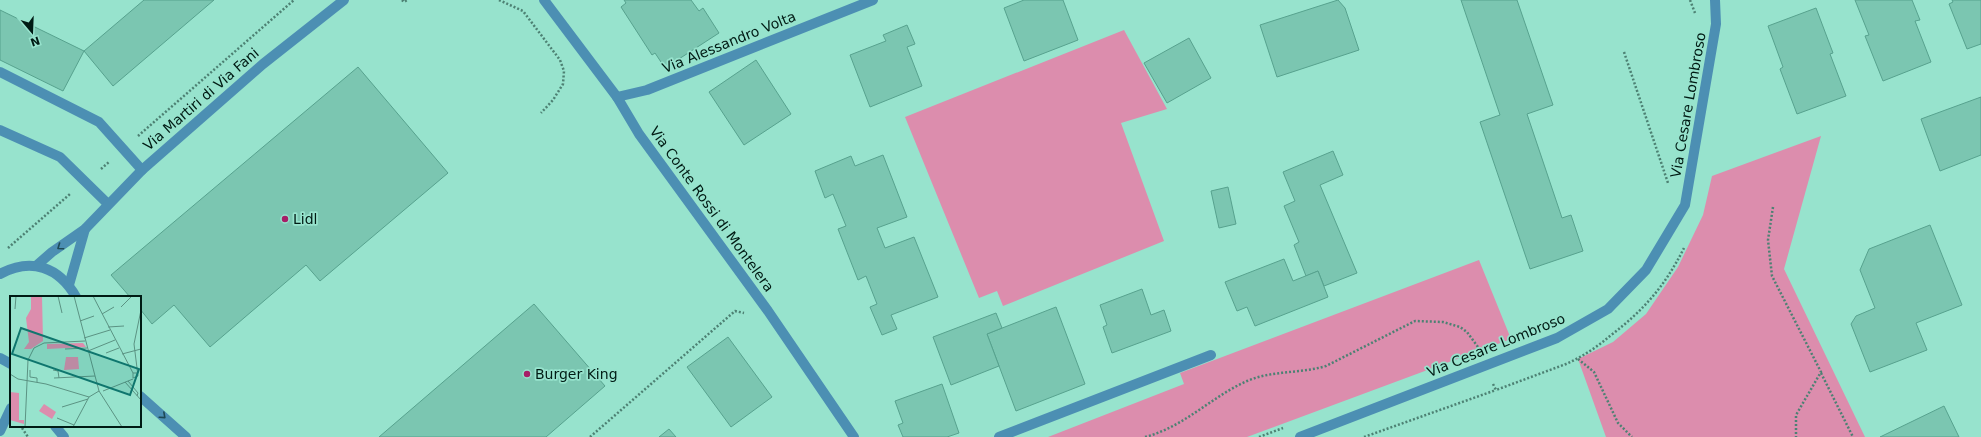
<svg xmlns="http://www.w3.org/2000/svg" width="1981" height="437" font-family="'DejaVu Sans',sans-serif">
<rect width="100%" height="100%" fill="#97e3cd"/>
<g fill="#dc8dad">
<polygon points="1124,30 1167,109 1121,123 1164,241 1003,306 997,291 979,298 905,117"/>
<polygon points="1821,136 1784,269 1865,437 1606,437 1578,359 1613,342 1646,314 1678,267 1703,215 1712,176"/>
<polygon points="1479,260 1511,339 1247,437 1048,437 1184,384 1180,373"/>
</g>
<g fill="#7bc6b1" stroke="#57a28e">
<polygon points="144,0 214,0 113,86 84,51"/>
<polygon points="624,0 691,0 699,11 703,8 719,33 665,68 655,53 652,55 621,7 626,3"/>
<polygon points="1024,0 1063,0 1078,40 1024,61 1004,8"/>
<polygon points="1338,0 1345,8 1359,50 1277,77 1260,25"/>
<polygon points="1461,0 1517,0 1553,105 1527,114 1562,218 1571,215 1583,251 1530,269 1480,122 1500,115"/>
<polygon points="1855,0 1912,0 1920,20 1915,21 1931,62 1883,81 1865,36 1869,35"/>
<polygon points="1952,0 1981,0 1981,44 1967,49 1949,4 1953,2"/>
<polygon points="1816,8 1833,53 1830,54 1846,96 1797,114 1780,69 1783,67 1768,26"/>
<polygon points="0,10 84,51 63,91 0,60"/>
<polygon points="907,25 915,44 907,47 922,86 870,107 850,55 886,41 883,35"/>
<polygon points="1189,38 1211,78 1167,103 1144,63"/>
<polygon points="756,60 791,114 744,145 709,92"/>
<polygon points="358,67 448,173 320,281 306,265 210,347 174,305 152,324 140,309 140,297 130,297 111,275"/>
<polygon points="1981,97 1981,155 1940,171 1921,119"/>
<polygon points="1333,151 1343,175 1320,185 1357,273 1324,286 1318,271 1306,276 1294,245 1299,242 1284,206 1295,201 1283,172"/>
<polygon points="883,155 907,217 877,228 885,248 914,237 938,297 891,315 897,329 882,335 870,307 877,304 866,276 858,280 838,229 846,226 833,194 825,198 815,171 851,156 855,166"/>
<polygon points="1228,187 1236,224 1219,228 1211,191"/>
<polygon points="1930,225 1962,305 1916,323 1927,350 1870,372 1851,324 1856,316 1875,308 1860,270 1869,249"/>
<polygon points="1284,259 1293,281 1318,271 1328,297 1255,326 1247,307 1237,311 1225,282"/>
<polygon points="1142,289 1151,315 1164,310 1171,331 1112,353 1103,327 1107,325 1100,305"/>
<polygon points="534,304 605,386 546,437 379,437"/>
<polygon points="1056,307 1085,384 1016,411 987,334"/>
<polygon points="996,313 1002,328 987,334 999,366 951,385 933,337"/>
<polygon points="728,337 772,397 731,427 687,367"/>
<polygon points="942,384 959,433 947,437 903,437 898,425 903,423 895,401"/>
<polygon points="1944,406 1959,437 1880,437"/>
<polygon points="669,429 676,437 659,437"/>
</g>
<g fill="none" stroke-linecap="round" stroke-linejoin="round">
<g stroke="#4d8173" stroke-width="2.5" stroke-dasharray="2 2" stroke-linecap="butt">
<polyline points="402,0 404,2 407,0"/>
<polyline points="499,0 523,11 560,60 564,71 563,84 553,100 541,113"/>
<polyline points="1690,0 1695,13"/>
<polyline points="1624,52 1668,183"/>
<polyline points="138,136 294,0"/>
<polyline points="101,169 109,162"/>
<polyline points="1773,207 1768,240 1772,276 1821,372 1796,415 1796,437"/>
<polyline points="8,248 70,194"/>
<polyline points="1578,359 1594,372 1618,423 1632,437"/>
<polyline points="1821,373 1853,437"/>
<path d="M1493 384 1496 390 1566 364C1582 357 1597 347 1610 336 1644 310 1665 286 1684 248"/>
<polyline points="22,428 28,437"/>
<polyline points="590,437 735,311 744,313"/>
<path d="M1145 437C1184 427 1211 397 1247 381 1273 370 1299 374 1326 366L1415 321 1443 322 1460 327 1467 332 1478 347"/>
<polyline points="1259,437 1283,428"/>
<polyline points="1364,437 1496,390"/>
</g>
<g stroke="#4c8fb3" stroke-width="10">
<polyline points="544,0 617,97 639,134 768,311 854,437"/>
<polyline points="0,72 99,122 142,170"/>
<polyline points="617,97 647,90 873,0"/>
<polyline points="0,130 60,157 108,204"/>
<polyline points="36,266 52,252 85,229 142,170 263,64 344,0"/>
<path d="M0 274C31 257 59 267 76 297"/>
<polyline points="69,285 85,229"/>
<polyline points="0,358 11,364"/>
<polyline points="140,396 186,437"/>
<polyline points="55,426 64,437"/>
<polyline points="0,431 11,408"/>
<polyline points="999,437 1211,355"/>
<polyline points="1300,437 1557,338 1608,309 1646,270 1685,205 1716,24 1715,0"/>
</g>
</g>
<defs><path id="oneway-chevron" d="M-2-3.5L2.5 0L-2 3.5" fill="none" stroke-width="1.6" stroke-linecap="round" stroke-linejoin="round"/></defs>
<g stroke="#1e4954">
<use href="#oneway-chevron" transform="translate(60 247) rotate(145)"/>
<use href="#oneway-chevron" transform="translate(163 416) rotate(42)"/>
</g>
<g fill="#a61e67" stroke="#97e3cd" stroke-width="1.5">
<circle cx="285" cy="219" r="4"/>
<circle cx="527" cy="374" r="4"/>
</g>
<g text-anchor="middle" stroke-width="3.5" stroke-linejoin="round" paint-order="stroke">
<g font-size="14" fill="#001b14" stroke="#97e3cd">
<text transform="translate(729 42) rotate(-22)" y="5">Via Alessandro Volta</text>
<text transform="translate(201 99) rotate(-41)" y="5">Via Martiri di Via Fani</text>
<text transform="translate(1688 105) rotate(-80)" y="5">Via Cesare Lombroso</text>
<text transform="translate(712 209) rotate(54)" y="5">Via Conte Rossi di Montelera</text>
<text transform="translate(1496 345) rotate(-22)" y="5">Via Cesare Lombroso</text>
</g>
<g font-size="14" fill="#001b14" stroke="#97e3cd" text-anchor="start">
<text x="293" y="224">Lidl</text>
<text x="535" y="379">Burger King</text>
</g>
</g>
<g transform="translate(10 296)">
<rect width="131" height="131" fill="#97e3cd"/>
<path d="M21 0H32L33 45 21 53H14L19 46 16 22 21 13ZM73 47 76 51 37 53V48ZM56 61H68L69 73 54 74ZM0 96 9 97V124H14V128L0 124ZM34 108 46 116 42 123 29 115Z" fill="#dc8dad"/>
<path fill="none" stroke="#5b9383" stroke-width="1" d="M48 0 52 17M64 0 89 95 112 131M83 0 123 77M111 11 122 0M5 13 6 0M92 18 104 11M70 25 84 20M98 31 114 30M74 42 100 34M55 53 77 52M78 55 105 44M96 57 109 52M112 58 131 53M20 74V81L27 82V86M43 74 48 75 49 82M127 77H123V82L128 80 124 48 131 14M0 78 8 83 36 88 79 101M44 82 85 80M118 85 128 97 127 100M115 86 131 104M93 95 123 83M52 111 78 103M47 122 64 129M15 131 18 64 24 52 34 47 75 45M63 131 79 101 89 95"/>
<path fill="#0f766e" fill-opacity="0.15" stroke="#0f766e" stroke-width="2" d="M11 32 129 73 120 99 2 58Z"/>
<rect width="131" height="131" fill="none" stroke="#001b14" stroke-width="2"/>
</g>
<g transform="translate(32 32) rotate(161)" stroke="#97e3cd" stroke-width="3" paint-order="stroke">
<path d="M0-3L7 15L0 10L-7 15Z" fill="#001b14"/>
<text y="-6" font-size="11" font-weight="bold" text-anchor="middle" fill="#001b14">N</text>
</g>
</svg>
